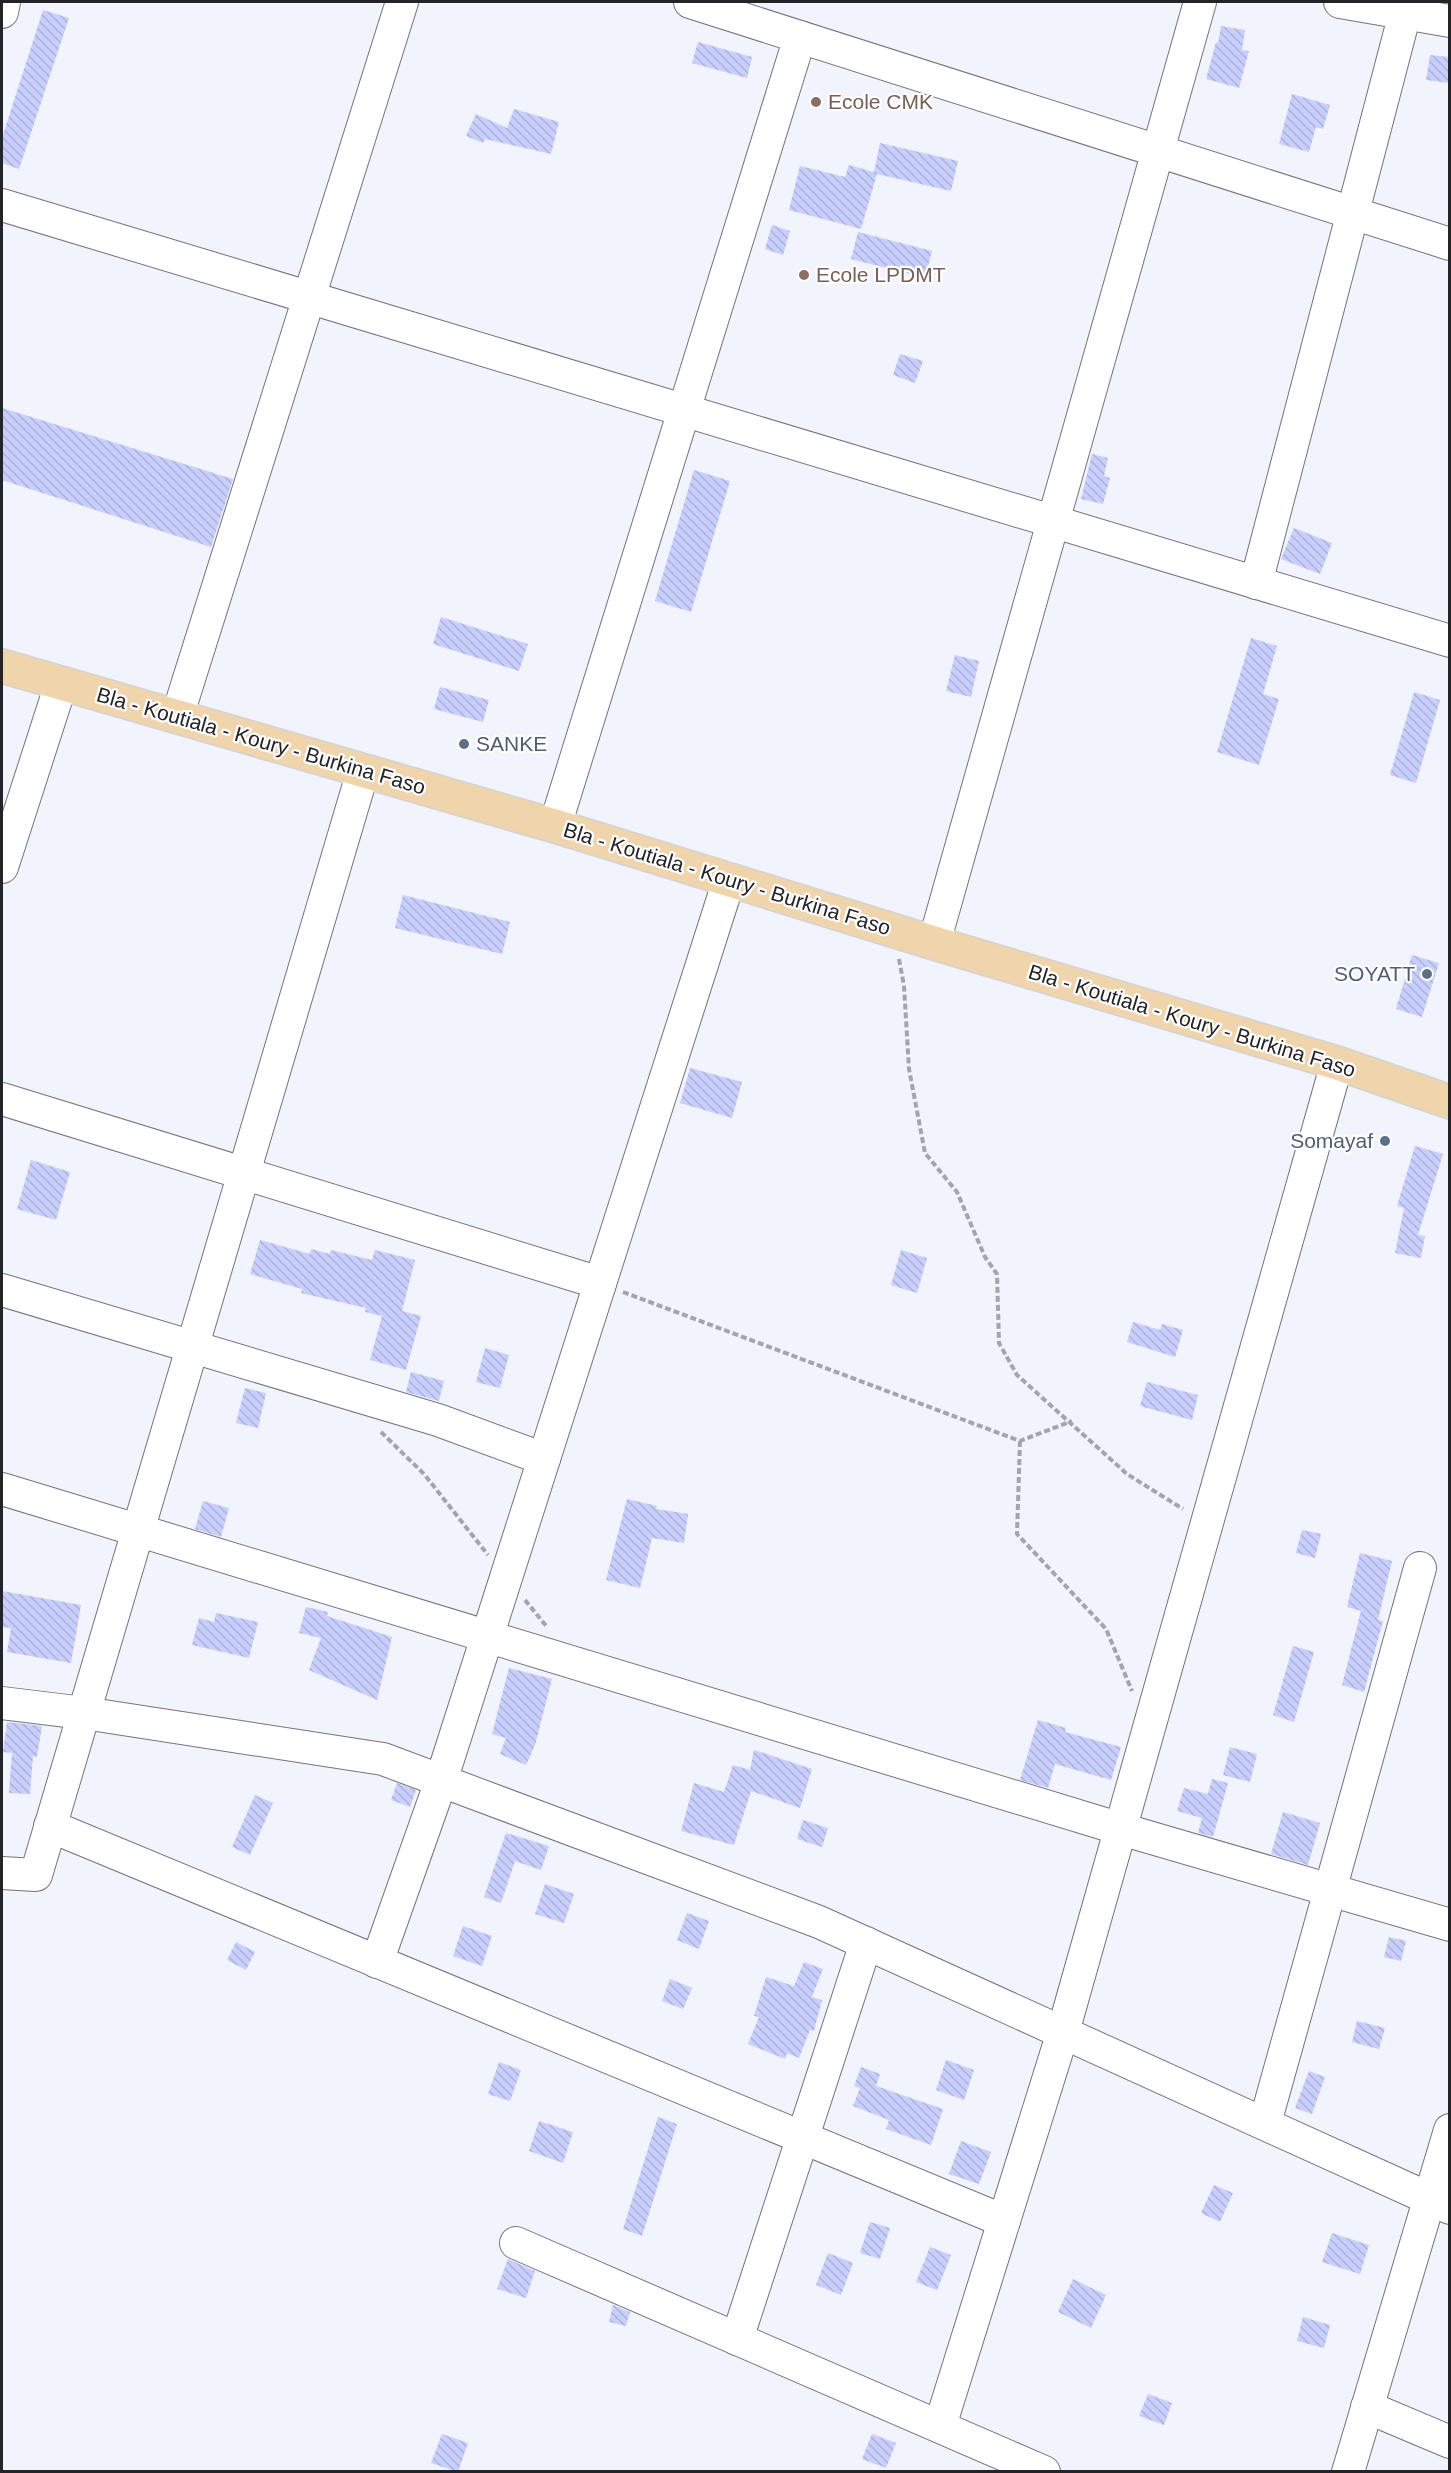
<svg xmlns="http://www.w3.org/2000/svg" width="1451" height="2473" font-family="Helvetica,sans-serif">
<defs>
<pattern id="building-back-hatch" width="6" height="6" patternUnits="userSpaceOnUse" patternTransform="scale(1.5)"><rect width="6" height="6" fill="#c8cffc"/><path d="M-1 5l2 2M0 0l6 6M5-1l2 2" fill="none" stroke="#acb2d8"/></pattern>
</defs>
<rect width="100%" height="100%" fill="#f1f3fd"/>
<g fill="url(#building-back-hatch)">
<polygon points="43,10 69,18 19,169 2,163 2,138"/>
<polygon points="1221,26 1245,30 1242,50 1249,51 1239,88 1206,79 1216,42 1218,43"/>
<polygon points="698,42 752,57 747,78 692,63"/>
<polygon points="1430,55 1449,57 1449,83 1426,80"/>
<polygon points="1292,94 1330,105 1323,129 1316,127 1309,152 1279,144"/>
<polygon points="514,109 559,122 551,154 485,139 483,143 466,136 476,114 507,128"/>
<polygon points="880,143 958,161 951,191 877,174 861,229 789,210 800,166 845,177 849,165 874,172"/>
<polygon points="772,225 790,231 783,255 765,249"/>
<polygon points="858,232 932,251 925,278 851,259"/>
<polygon points="900,354 923,361 915,383 893,375"/>
<polygon points="2,408 233,479 211,547 2,480"/>
<polygon points="1092,454 1108,458 1104,476 1110,478 1103,504 1081,499"/>
<polygon points="694,470 730,481 691,612 655,601"/>
<polygon points="1294,528 1332,543 1320,574 1281,559"/>
<polygon points="441,617 528,644 519,671 433,644"/>
<polygon points="1251,638 1277,646 1263,694 1279,699 1259,765 1217,752"/>
<polygon points="955,655 979,661 971,697 946,691"/>
<polygon points="440,687 489,700 483,722 434,709"/>
<polygon points="1414,692 1440,700 1416,783 1390,775"/>
<polygon points="403,895 510,922 502,954 395,928"/>
<polygon points="1412,955 1439,963 1422,1017 1396,1009"/>
<polygon points="690,1068 742,1082 732,1118 680,1103"/>
<polygon points="1415,1146 1443,1154 1418,1235 1425,1236 1421,1258 1395,1253 1404,1208 1397,1206"/>
<polygon points="31,1160 70,1172 56,1220 17,1209"/>
<polygon points="260,1240 310,1254 311,1249 330,1254 331,1250 372,1260 375,1250 415,1260 402,1311 421,1316 406,1370 370,1360 382,1316 365,1312 366,1308 301,1293 302,1289 250,1274"/>
<polygon points="901,1250 927,1258 917,1293 891,1285"/>
<polygon points="1133,1322 1160,1330 1162,1324 1183,1330 1175,1357 1127,1342"/>
<polygon points="485,1348 509,1355 500,1388 476,1382"/>
<polygon points="411,1372 444,1381 439,1401 406,1392"/>
<polygon points="1147,1382 1198,1395 1192,1420 1140,1406"/>
<polygon points="245,1388 266,1393 258,1428 236,1423"/>
<polygon points="627,1499 657,1506 656,1509 688,1514 684,1543 652,1538 640,1588 606,1580"/>
<polygon points="203,1501 229,1508 221,1537 195,1529"/>
<polygon points="1302,1530 1321,1534 1315,1558 1296,1553"/>
<polygon points="1360,1553 1392,1561 1378,1620 1383,1621 1364,1692 1342,1685 1361,1611 1347,1607"/>
<polygon points="2,1591 81,1605 71,1663 7,1652 11,1628 2,1627"/>
<polygon points="306,1607 328,1612 327,1616 392,1637 377,1700 309,1670 321,1638 299,1633"/>
<polygon points="216,1613 258,1622 249,1658 192,1645 199,1618 214,1622"/>
<polygon points="1293,1646 1314,1652 1294,1722 1273,1715"/>
<polygon points="509,1668 552,1679 535,1745 526,1765 500,1754 506,1738 492,1734"/>
<polygon points="1038,1720 1066,1728 1065,1732 1121,1747 1111,1780 1055,1764 1048,1788 1020,1780"/>
<polygon points="7,1722 42,1726 37,1757 33,1756 30,1794 9,1793 12,1753 3,1752"/>
<polygon points="1230,1747 1257,1754 1250,1782 1223,1775"/>
<polygon points="754,1750 812,1769 800,1808 751,1791 734,1845 681,1831 694,1783 724,1792 733,1765 750,1770"/>
<polygon points="1212,1779 1228,1783 1213,1837 1198,1833 1202,1818 1177,1811 1184,1788 1208,1794"/>
<polygon points="397,1783 416,1790 410,1807 391,1800"/>
<polygon points="255,1795 273,1803 250,1855 232,1847"/>
<polygon points="1283,1812 1320,1823 1308,1865 1271,1854"/>
<polygon points="803,1820 828,1828 822,1847 797,1839"/>
<polygon points="506,1833 549,1846 541,1870 515,1861 501,1903 484,1897"/>
<polygon points="545,1884 574,1894 564,1923 535,1914"/>
<polygon points="687,1913 709,1921 699,1949 677,1940"/>
<polygon points="463,1926 492,1936 482,1966 453,1956"/>
<polygon points="1389,1937 1406,1941 1401,1961 1384,1957"/>
<polygon points="236,1942 255,1952 246,1970 227,1960"/>
<polygon points="804,1962 823,1969 812,1997 822,2000 814,2031 810,2030 799,2058 787,2053 785,2059 748,2044 759,2017 754,2016 766,1977 794,1986"/>
<polygon points="670,1979 692,1988 683,2009 662,2001"/>
<polygon points="1357,2021 1385,2028 1379,2049 1352,2042"/>
<polygon points="946,2060 974,2070 964,2100 936,2090"/>
<polygon points="499,2062 521,2070 510,2101 488,2094"/>
<polygon points="861,2067 880,2074 876,2086 943,2109 931,2145 886,2129 889,2120 853,2106 860,2088 854,2086"/>
<polygon points="1309,2071 1325,2077 1312,2114 1295,2108"/>
<polygon points="658,2117 677,2124 642,2236 623,2229"/>
<polygon points="539,2121 573,2132 563,2163 529,2151"/>
<polygon points="961,2141 991,2152 979,2184 949,2174"/>
<polygon points="1214,2185 1233,2193 1220,2222 1201,2213"/>
<polygon points="870,2222 890,2228 880,2259 860,2253"/>
<polygon points="1332,2233 1369,2245 1360,2274 1322,2262"/>
<polygon points="930,2247 951,2255 937,2290 916,2282"/>
<polygon points="828,2253 853,2263 841,2295 816,2285"/>
<polygon points="508,2259 535,2271 526,2298 497,2289"/>
<polygon points="1073,2279 1106,2295 1091,2328 1058,2312"/>
<polygon points="613,2305 630,2312 626,2326 609,2322"/>
<polygon points="1303,2317 1330,2325 1324,2348 1297,2341"/>
<polygon points="1148,2394 1172,2403 1164,2425 1139,2416"/>
<polygon points="442,2434 468,2443 458,2472 431,2463"/>
<polygon points="872,2434 896,2443 886,2468 862,2459"/>
</g>
<g fill="none" stroke-linecap="round" stroke-linejoin="round">
<g stroke="#73747e" stroke-width="34">
<g id="minor">
<polyline points="690,2 1450,244"/>
<polyline points="1340,2 1450,21"/>
<polyline points="2,12 4,2"/>
<polyline points="2,205 1450,641"/>
<polyline points="1256,583 1405,13"/>
<polyline points="177,717 402,2"/>
<polyline points="555,826 800,37"/>
<polyline points="2,867 61,684"/>
<polyline points="934,943 1200,2"/>
<polyline points="2,1099 600,1283"/>
<polyline points="2,1290 438,1420 544,1459"/>
<polyline points="2,1489 1121,1829 1450,1925"/>
<polyline points="2,1703 84,1713 383,1759 819,1922 1450,2208"/>
<polyline points="50,1826 1004,2221"/>
<polyline points="2,1873 36,1875 363,771"/>
<polyline points="377,1962 441,1781 729,880"/>
<polyline points="1265,2123 1420,1568"/>
<polyline points="516,2243 1044,2472"/>
<polyline points="737,2339 866,1943"/>
<polyline points="1367,2407 1450,2442"/>
<polyline points="940,2426 1063,2032 1337,1063"/>
<polyline points="1348,2472 1450,2130"/>
</g>
</g>
<g stroke="#d3d3d4" stroke-width="36">
<polyline id="major" points="2,666 555,826 934,943 1337,1063 1450,1102"/>
</g>
<g stroke="#a3a5ad" stroke-width="4" stroke-dasharray="6 3" stroke-linecap="butt">
<polyline points="899,959 904,986 909,1069 925,1153 957,1192 985,1257 997,1274 999,1343 1017,1375 1127,1474 1183,1509"/>
<polyline points="623,1292 1020,1441 1072,1421"/>
<polyline points="381,1432 424,1474 488,1555"/>
<polyline points="1020,1441 1017,1534 1106,1629 1132,1691"/>
<polyline points="525,1600 547,1627"/>
</g>
<use href="#minor" stroke="#fff" stroke-width="32"/>
<use href="#major" stroke="#efd4ac" stroke-width="33"/>
</g>
<g fill="#8d6e63" stroke="#fff" stroke-width="2">
<circle cx="816" cy="102" r="6"/>
<circle cx="804" cy="275" r="6"/>
</g>
<g fill="#5c6f8a" stroke="#fff" stroke-width="2">
<circle cx="464" cy="744" r="6"/>
<circle cx="1427" cy="974" r="6"/>
<circle cx="1385" cy="1141" r="6"/>
</g>
<g text-anchor="middle" stroke-width="4.5" stroke-linejoin="round" paint-order="stroke">
<g font-size="21" fill="#785e54" stroke="#fff" text-anchor="start">
<text x="828" y="109">Ecole CMK</text>
<text x="816" y="282">Ecole LPDMT</text>
</g>
<g font-size="21" fill="#232428" stroke="#fff">
<text transform="translate(261 741) rotate(16)" y="7">Bla - Koutiala - Koury - Burkina Faso</text>
<text transform="translate(727 879) rotate(17)" y="7">Bla - Koutiala - Koury - Burkina Faso</text>
<text transform="translate(1192 1021) rotate(17)" y="7">Bla - Koutiala - Koury - Burkina Faso</text>
</g>
<g font-size="21" fill="#4e5e75" stroke="#fff" text-anchor="end">
<text x="476" y="751" text-anchor="start">SANKE</text>
<text x="1415" y="981">SOYATT</text>
<text x="1373" y="1148">Somayaf</text>
</g>
</g>
<rect width="1451" height="2473" fill="none" stroke="#232428" stroke-width="6"/>
</svg>
